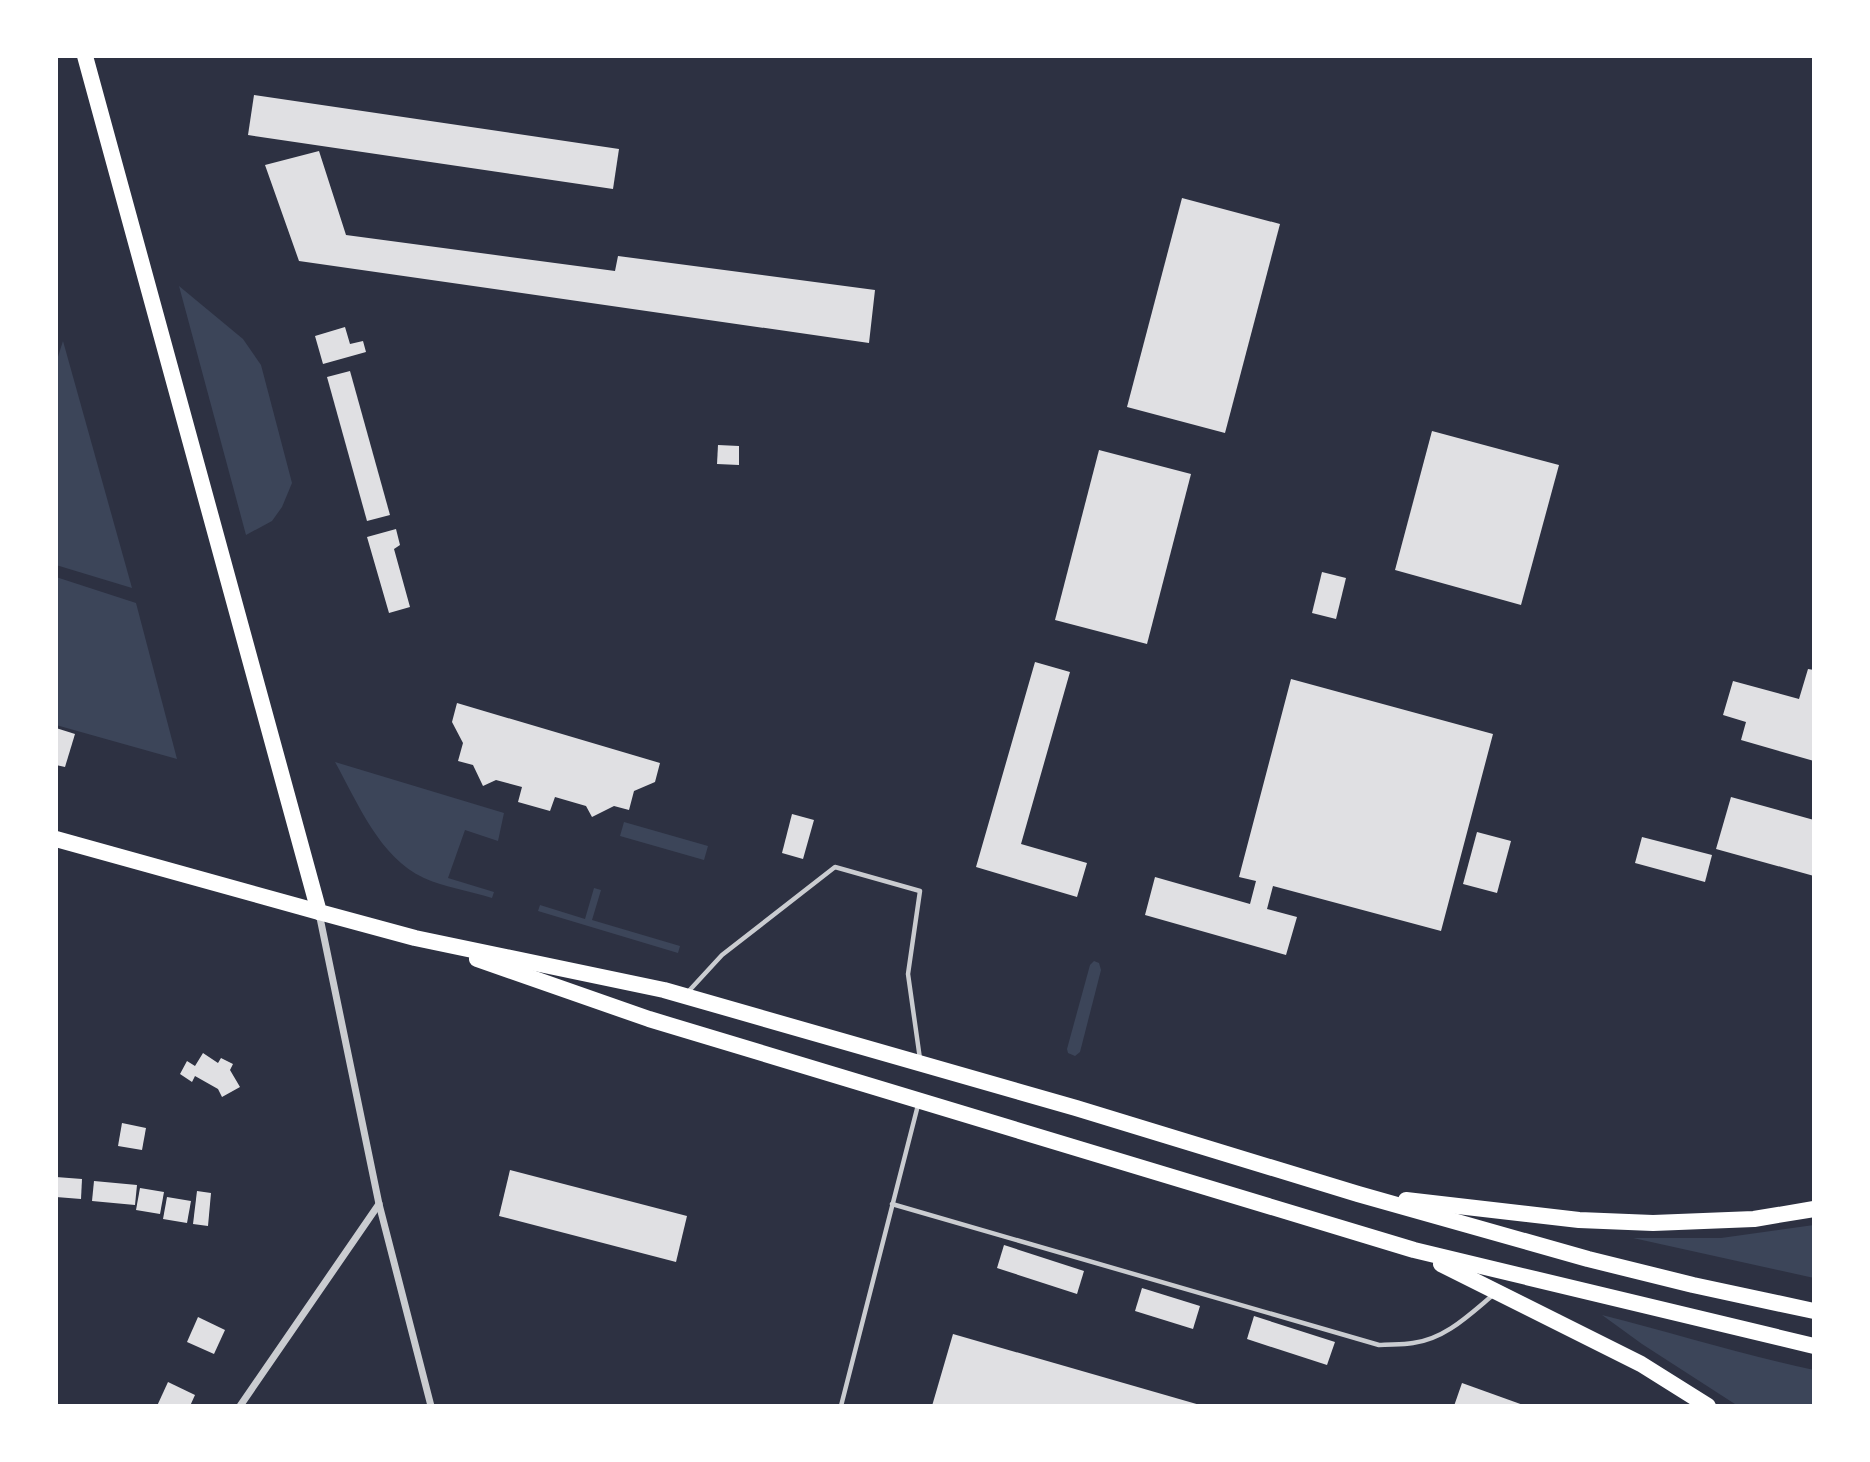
<svg xmlns="http://www.w3.org/2000/svg" width="1870" height="1462" font-family="Cabin,sans-serif">
<rect width="100%" height="100%" fill="#2d3142"/>
<g fill="#3c4559">
<polygon points="179,286 243,339 261,365 292,483 282,507 272,521 246,535"/>
<polygon points="63,341 132,588 56,565 56,363"/>
<polygon points="56,577 136,603 177,759 56,725"/>
<path d="M335 762 504 813 498 841 465 830 448 878 494 892 492 898C470 891 444 887 424 878 379 857 358 803 335 762Z"/>
<polygon points="624,822 708,846 704,860 620,836"/>
<polygon points="594,888 601,890 592,920 680,946 678,953 538,911 540,905 585,919"/>
<polygon points="1094,961 1099,963 1101,970 1080,1052 1075,1056 1068,1053 1067,1049 1090,965"/>
<polygon points="1814,1225 1814,1278 1633,1238 1721,1238"/>
<path d="M1602 1315C1673 1333 1743 1355 1814 1370V1406H1738L1642 1344Z"/>
</g>
<g fill="#e0e0e3">
<polygon points="254,95 619,149 613,189 248,135"/>
<polygon points="319,151 346,235 615,271 618,256 875,290 869,343 299,261 265,165"/>
<polygon points="1182,198 1280,224 1225,433 1127,407"/>
<polygon points="345,327 350,344 363,341 366,352 323,364 315,336"/>
<polygon points="350,371 390,515 367,521 327,377"/>
<polygon points="1432,431 1559,465 1521,605 1395,570"/>
<polygon points="718,445 739,446 739,465 717,464"/>
<polygon points="1099,450 1191,474 1147,644 1055,620"/>
<polygon points="396,529 400,545 394,549 410,607 389,613 367,537"/>
<polygon points="1322,572 1346,578 1336,619 1312,613"/>
<polygon points="1035,662 1070,672 1021,844 1087,863 1077,897 976,867"/>
<polygon points="1808,669 1814,670 1814,761 1741,740 1746,722 1723,715 1733,681 1799,699"/>
<polygon points="1291,679 1493,734 1441,931 1273,886 1267,909 1297,917 1286,955 1145,915 1155,877 1250,904 1256,881 1239,877"/>
<polygon points="457,703 660,763 655,782 634,791 629,810 614,806 592,817 586,806 555,797 550,811 518,802 522,787 496,780 483,786 473,765 458,761 463,743 452,722"/>
<polygon points="56,728 75,734 65,767 56,765"/>
<polygon points="1731,797 1814,820 1814,876 1716,849"/>
<polygon points="792,814 814,820 803,859 782,853"/>
<polygon points="1477,832 1511,841 1497,893 1463,884"/>
<polygon points="1642,837 1712,855 1705,882 1635,863"/>
<polygon points="203,1053 218,1063 221,1058 233,1064 230,1070 240,1087 222,1097 218,1089 195,1076 192,1082 180,1074 187,1061 195,1066"/>
<polygon points="122,1123 146,1128 142,1150 118,1146"/>
<polygon points="510,1170 687,1216 676,1262 499,1216"/>
<polygon points="56,1177 82,1179 81,1199 56,1197"/>
<polygon points="94,1181 137,1185 135,1205 92,1201"/>
<polygon points="140,1188 164,1192 160,1214 136,1210"/>
<polygon points="197,1191 211,1193 208,1226 193,1224"/>
<polygon points="167,1197 191,1201 187,1223 163,1219"/>
<polygon points="1004,1245 1084,1271 1077,1294 997,1268"/>
<polygon points="1142,1288 1200,1306 1193,1329 1135,1311"/>
<polygon points="1254,1316 1335,1342 1327,1365 1247,1339"/>
<polygon points="198,1317 225,1330 214,1354 187,1342"/>
<polygon points="953,1334 1200,1405 1200,1406 932,1406"/>
<polygon points="168,1382 195,1395 190,1406 157,1406"/>
<polygon points="1462,1383 1526,1406 1454,1406"/>
</g>
<g fill="none" stroke-linecap="round" stroke-linejoin="round">
<g stroke="#caccd0" stroke-width="4.5">
<polyline points="687,993 722,955 835,867 920,891 908,974 920,1059"/>
<path d="M892 1204 1379 1345C1390 1344 1402 1345 1413 1343 1445 1339 1469 1315 1493 1295"/>
<polyline points="841,1406 918,1105"/>
</g>
<g stroke="#caccd0" stroke-width="7">
<polyline points="319,913 379,1204 431,1406"/>
<polyline points="240,1406 379,1204"/>
</g>
<polyline stroke="#fff" stroke-width="16" points="56,839 319,912"/>
<g stroke="#fff" stroke-width="16">
<polyline points="85,56 319,912 415,938 664,990 1076,1108 1358,1194 1588,1259 1693,1285 1814,1311"/>
<polyline points="477,959 649,1019 1414,1250 1814,1346"/>
<polyline points="1406,1200 1579,1220 1653,1223 1754,1219 1814,1209"/>
<polyline points="1441,1264 1641,1364 1708,1406"/>
</g>
</g>
<rect width="1870" height="1462" fill="none" stroke="#ffffff" stroke-width="116"/>
</svg>
